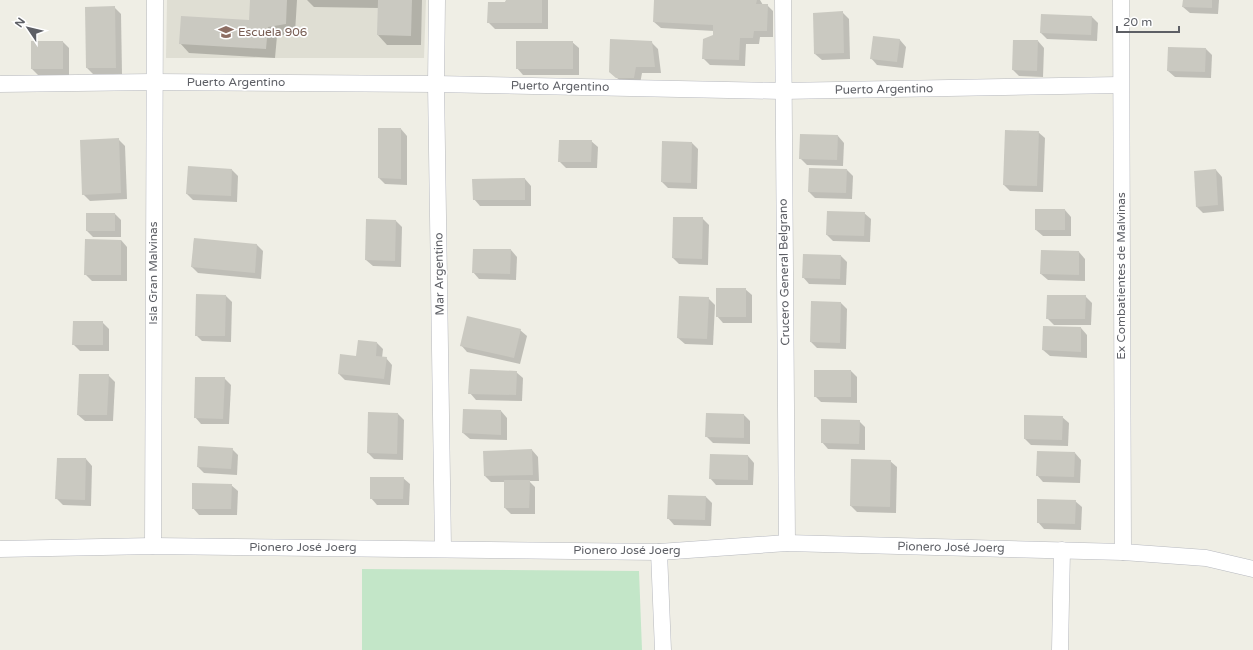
<svg xmlns="http://www.w3.org/2000/svg" width="1253" height="650" font-family="'Varela Round',sans-serif">
<rect width="100%" height="100%" fill="#efeee5"/>
<polygon fill="#dfded3" points="167,0 426,0 424,58 166,58"/>
<polygon fill="#c3e6c8" points="362,569 639,571 642,650 362,650"/>
<g fill="#0003">
<polygon points="251,0 297,0 295,33 277,36 275,58 189,53 180,43 250,21"/>
<polygon points="307,0 422,0 421,45 387,45 378,35 378,8 314,7"/>
<polygon points="507,0 548,0 548,29 495,29 488,22"/>
<polygon points="655,0 760,0 763,5 767,5 773,11 773,37 760,37 759,44 746,44 745,66 710,65 703,58 714,36 714,31 661,28 654,22"/>
<polygon points="1183,0 1219,0 1218,14 1190,13 1183,7"/>
<polygon points="114,7 121,14 122,74 93,74 87,68"/>
<polygon points="842,12 849,19 850,59 822,60 815,54"/>
<polygon points="1042,15 1092,17 1098,23 1097,41 1047,39 1041,33"/>
<polygon points="874,37 900,40 906,47 903,68 877,65 871,58"/>
<polygon points="1038,41 1044,48 1043,77 1019,76 1013,70"/>
<polygon points="63,42 69,48 69,75 38,75 32,69"/>
<polygon points="572,42 579,48 579,75 523,75 517,68"/>
<polygon points="651,42 658,49 661,73 642,73 640,84 624,84 610,72"/>
<polygon points="1206,49 1212,55 1211,78 1175,77 1168,71"/>
<polygon points="379,129 401,129 407,136 407,185 385,184 379,178"/>
<polygon points="1038,132 1045,138 1043,192 1010,191 1004,185"/>
<polygon points="838,136 844,143 843,166 807,165 800,158"/>
<polygon points="118,139 125,146 127,199 90,201 83,194"/>
<polygon points="591,141 598,147 597,168 566,168 559,161"/>
<polygon points="692,143 698,149 697,189 668,188 662,182"/>
<polygon points="232,170 238,176 237,202 193,200 187,194"/>
<polygon points="847,170 853,176 852,199 815,198 809,192"/>
<polygon points="1216,170 1222,177 1224,211 1203,213 1197,207"/>
<polygon points="525,179 531,186 531,206 480,206 474,199"/>
<polygon points="1065,210 1071,217 1071,236 1043,236 1036,230"/>
<polygon points="864,213 871,219 870,242 833,241 827,235"/>
<polygon points="87,214 115,214 121,220 121,237 93,237 87,231"/>
<polygon points="702,218 709,225 708,265 679,264 673,258"/>
<polygon points="367,220 396,221 402,227 401,267 373,266 366,260"/>
<polygon points="194,239 257,245 263,251 261,279 198,273 192,267"/>
<polygon points="86,240 121,240 127,247 127,281 92,281 85,274"/>
<polygon points="511,250 517,257 516,280 479,279 473,272"/>
<polygon points="1079,252 1085,259 1085,281 1048,280 1041,274"/>
<polygon points="841,256 847,262 846,285 809,284 803,277"/>
<polygon points="745,289 752,295 752,323 723,323 717,316"/>
<polygon points="226,296 232,302 231,342 202,341 196,335"/>
<polygon points="1085,296 1092,303 1091,325 1054,325 1047,318"/>
<polygon points="708,298 715,305 713,345 685,344 678,338"/>
<polygon points="841,303 847,309 846,349 817,348 811,342"/>
<polygon points="102,322 109,329 109,351 80,351 73,344"/>
<polygon points="1081,328 1087,335 1087,358 1050,356 1043,350"/>
<polygon points="520,330 527,336 520,364 467,352 461,345"/>
<polygon points="377,343 383,349 382,358 386,358 392,365 390,385 345,380 339,374 357,357"/>
<polygon points="851,371 857,377 857,403 821,402 815,396"/>
<polygon points="516,372 523,378 522,401 476,400 470,393"/>
<polygon points="108,375 115,382 113,421 85,421 78,415"/>
<polygon points="224,378 231,385 229,424 201,424 195,417"/>
<polygon points="501,411 507,418 507,440 470,439 463,433"/>
<polygon points="398,414 404,420 403,460 374,459 368,453"/>
<polygon points="744,415 750,421 750,444 713,443 706,436"/>
<polygon points="1062,417 1069,423 1068,446 1031,445 1025,439"/>
<polygon points="859,421 865,427 865,450 828,449 822,442"/>
<polygon points="232,449 238,455 237,475 204,473 198,467"/>
<polygon points="532,450 538,457 539,481 529,481 535,487 535,514 511,514 505,508 505,482 491,482 485,476"/>
<polygon points="1075,453 1081,460 1080,483 1043,482 1037,475"/>
<polygon points="748,456 754,463 753,485 716,485 710,478"/>
<polygon points="86,459 92,466 91,506 63,505 56,498"/>
<polygon points="890,461 897,467 896,513 857,512 851,506"/>
<polygon points="403,478 410,484 409,505 377,505 371,498"/>
<polygon points="231,485 238,491 237,515 199,515 193,508"/>
<polygon points="706,497 712,503 711,526 674,525 668,518"/>
<polygon points="1075,501 1082,507 1081,530 1044,529 1038,522"/>
</g>
<g fill="#cac9c1">
<polygon points="250,0 287,0 286,24 268,27 266,49 179,44 181,16 249,20"/>
<polygon points="378,0 412,0 411,36 377,35"/>
<polygon points="506,0 542,0 542,23 487,23 488,2 505,2"/>
<polygon points="654,0 757,0 756,4 768,4 767,31 754,31 753,38 740,38 739,60 702,59 703,39 713,35 713,25 653,22"/>
<polygon points="1183,0 1212,0 1212,8 1182,7"/>
<polygon points="115,6 116,68 86,68 85,7"/>
<polygon points="843,11 844,53 814,54 813,13"/>
<polygon points="1041,14 1092,16 1091,35 1040,33"/>
<polygon points="873,36 900,39 897,62 870,59"/>
<polygon points="610,39 652,41 655,67 636,67 634,78 616,78 609,72"/>
<polygon points="1013,40 1038,40 1037,71 1012,70"/>
<rect x="31" y="41" width="32" height="28"/>
<rect x="516" y="41" width="57" height="28"/>
<polygon points="1168,47 1206,48 1205,72 1167,71"/>
<polygon points="378,128 401,128 401,179 378,178"/>
<polygon points="1005,130 1039,131 1037,186 1003,185"/>
<polygon points="800,134 838,135 837,160 799,159"/>
<polygon points="119,138 121,193 82,195 80,140"/>
<polygon points="559,140 592,140 591,162 558,162"/>
<polygon points="662,141 692,142 691,183 661,182"/>
<polygon points="188,166 232,169 231,196 186,194"/>
<polygon points="809,168 847,169 846,193 808,192"/>
<polygon points="1216,169 1218,205 1196,207 1194,171"/>
<polygon points="525,178 525,200 473,200 472,179"/>
<rect x="1035" y="209" width="30" height="21"/>
<polygon points="827,211 865,212 864,236 826,235"/>
<rect x="86" y="213" width="29" height="18"/>
<polygon points="673,217 703,217 702,259 672,258"/>
<polygon points="366,219 396,220 395,261 365,260"/>
<polygon points="194,238 257,244 255,273 191,267"/>
<polygon points="85,239 121,240 121,275 84,275"/>
<polygon points="473,249 511,249 510,274 472,273"/>
<polygon points="1041,250 1079,251 1079,275 1040,274"/>
<polygon points="803,254 841,255 840,279 802,278"/>
<rect x="716" y="288" width="30" height="29"/>
<polygon points="196,294 226,295 225,336 195,336"/>
<polygon points="1047,295 1086,295 1085,319 1046,319"/>
<polygon points="679,296 709,297 707,339 677,338"/>
<polygon points="811,301 841,302 840,343 810,342"/>
<polygon points="467,316 521,329 514,358 460,346"/>
<polygon points="73,321 103,321 103,345 72,345"/>
<polygon points="1043,326 1081,327 1081,352 1042,350"/>
<polygon points="358,340 377,342 376,356 387,357 384,379 338,374 340,354 356,356"/>
<polygon points="470,369 517,371 516,395 468,394"/>
<rect x="814" y="370" width="37" height="27"/>
<polygon points="79,374 109,374 107,415 77,415"/>
<polygon points="195,377 225,377 223,419 194,418"/>
<polygon points="463,409 501,410 501,435 462,433"/>
<polygon points="368,412 398,413 397,454 367,453"/>
<polygon points="706,413 744,414 744,438 705,437"/>
<polygon points="1024,415 1063,416 1062,440 1024,439"/>
<polygon points="821,419 860,420 859,444 821,443"/>
<polygon points="198,446 233,448 231,469 197,467"/>
<polygon points="532,449 533,475 484,476 483,451"/>
<polygon points="1037,451 1075,452 1074,477 1036,476"/>
<polygon points="710,454 748,455 748,480 709,479"/>
<polygon points="57,458 86,458 85,500 55,499"/>
<polygon points="851,459 891,460 890,507 850,506"/>
<polygon points="370,477 404,477 403,499 370,499"/>
<polygon points="504,480 530,480 529,508 504,508"/>
<polygon points="192,483 232,484 231,509 192,509"/>
<polygon points="668,495 706,496 705,520 667,519"/>
<polygon points="1037,499 1076,500 1075,524 1037,523"/>
</g>
<g fill="none" stroke-linecap="round" stroke-linejoin="round">
<g stroke="#b7b9bf" stroke-width="17">
<g id="street">
<polyline points="437,0 436,84 443,548"/>
<polyline points="783,0 787,543"/>
<polyline points="1121,0 1123,552"/>
<polyline points="0,84 153,82 436,84 782,91 1120,85"/>
<polyline points="153,546 155,0"/>
<polyline points="0,549 153,546 659,552 787,543 1123,552 1206,558 1253,569"/>
<polyline points="659,552 663,650"/>
<polyline points="1060,650 1062,550"/>
</g>
</g>
<use href="#street" stroke="#fff" stroke-width="16"/>
</g>
<defs>
<g id="school-bare" transform="scale(1.2)"><path d="M0-5L7-2L0 1L-7-2ZM-4 1L0 2.5L4 1V4Q0 6-4 4Z" fill="#8d6e63" stroke="#fff" stroke-width="2.5" paint-order="stroke"/></g>
</defs>
<g fill-rule="evenodd">
<use href="#school-bare" x="226" y="32"/>
</g>
<g text-anchor="middle" stroke-width="3.5" stroke-linejoin="round" paint-order="stroke">
<g font-size="12" fill="#785e54" stroke="#fff" text-anchor="start">
<text x="238" y="36">Escuela 906</text>
</g>
<g font-size="12" fill="#5d5f65" stroke="#fff">
<text x="236" y="86">Puerto Argentino</text>
<text transform="translate(560 86) rotate(1)" y="4">Puerto Argentino</text>
<text transform="translate(884 89) rotate(-1)" y="4">Puerto Argentino</text>
<text transform="translate(784 272) rotate(-91)" y="4">Crucero General Belgrano</text>
<text transform="translate(153 273) rotate(-90)" y="4">Isla Gran Malvinas</text>
<text transform="translate(439 274) rotate(-91)" y="4">Mar Argentino</text>
<text transform="translate(1121 276) rotate(-90)" y="4">Ex Combatientes de Malvinas</text>
<text x="303" y="551">Pionero José Joerg</text>
<text transform="translate(951 547) rotate(1)" y="4">Pionero José Joerg</text>
<text x="627" y="554">Pionero José Joerg</text>
</g>
</g>
<g transform="translate(28 28) rotate(305)" stroke="#ffffff" stroke-width="3" paint-order="stroke">
<path d="M0-3L7 15L0 10L-7 15Z" fill="#5d5f65"/>
<text y="-6" font-size="11" font-weight="bold" text-anchor="middle" fill="#5d5f65">N</text>
</g>
<path d="M1117 26v6h62v-6" fill="none" stroke="#5d5f65" stroke-width="2"/>
<text x="1123" y="26" font-size="12" fill="#5d5f65" stroke="#ffffff" stroke-width="3" paint-order="stroke">20 m</text>
</svg>
